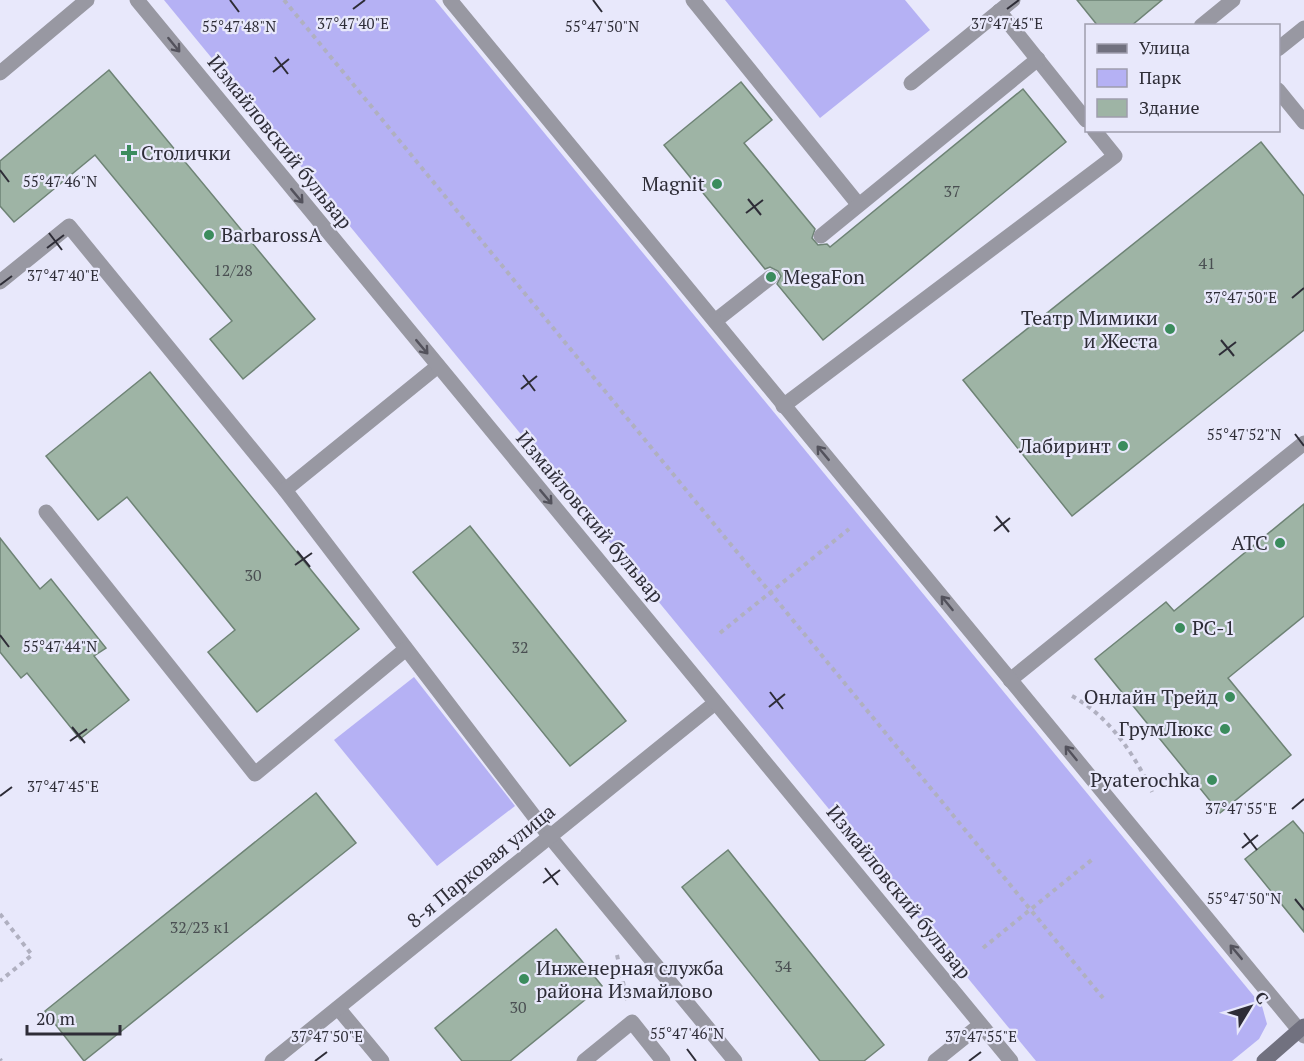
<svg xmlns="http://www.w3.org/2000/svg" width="1304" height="1061" font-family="'PT Serif',serif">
<rect width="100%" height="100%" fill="#e8e8fb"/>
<g fill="#b5b1f4">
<polygon points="164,0 435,0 1262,1006 1267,1024 1259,1039 1232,1061 1036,1061"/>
<polygon points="725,0 905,0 930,30 820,118"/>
<polygon points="414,677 515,806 437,866 334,740"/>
</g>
<g fill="#9eb4a5" stroke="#6e8375" stroke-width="1.5">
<polygon points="1077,0 1162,0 1131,26 1098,26"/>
<polygon points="109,70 315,319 243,379 210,339 232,321 95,155 14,222 0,206 0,161"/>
<polygon points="741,82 772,120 744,143 815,229 812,238 818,245 827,244 830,247 1023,89 1066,142 823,340 777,284 781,276 778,271 770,267 765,269 664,145"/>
<polygon points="1261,142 1304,196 1304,330 1072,516 963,380"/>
<polygon points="150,372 359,629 257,712 208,652 235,630 127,497 98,520 46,456"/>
<polygon points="1304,504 1304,616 1228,678 1291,755 1220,813 1095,659 1166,602 1174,611"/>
<polygon points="470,526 626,721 570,766 413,572"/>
<polygon points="0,538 40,589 51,579 106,648 94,656 129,700 80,739 27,673 21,678 0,652"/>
<polygon points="316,793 356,843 84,1061 45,1011"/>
<polygon points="1293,821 1304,834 1304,932 1245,859"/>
<polygon points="728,850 884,1045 864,1061 820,1061 682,887"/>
<polygon points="556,929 602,986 510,1061 462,1061 435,1028"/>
</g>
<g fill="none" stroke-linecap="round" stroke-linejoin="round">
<g stroke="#b0b0c0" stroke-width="4" stroke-dasharray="4.5 4.5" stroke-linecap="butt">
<polyline points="284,0 1103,998"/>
<polyline points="720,633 849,529"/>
<path d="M1072 696C1109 716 1135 755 1152 792"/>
<polyline points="0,914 32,955 0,981"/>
<polyline points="983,948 1094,858"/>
<polyline points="617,955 627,1000"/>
<polyline points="0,1059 1,1061"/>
</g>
<g stroke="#9898a2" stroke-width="15">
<polyline points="693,0 858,204"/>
<polyline points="999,11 1086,120"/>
<polyline points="1201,26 1233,0"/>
<polyline points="1278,49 1304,28"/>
<polyline points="911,83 1013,0"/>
<polyline points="1278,90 1304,122"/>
<polyline points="821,236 1038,59"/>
<polyline points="0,282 69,226 285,490"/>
<polyline points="715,321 771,277"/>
<polyline points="438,366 285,490 550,837 735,1061"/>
<polyline points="783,406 1115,156 1094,130"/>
<polyline points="46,512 255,774 406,649"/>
<polyline points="1010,680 1304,443"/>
<polyline points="338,1008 382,1061"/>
<polyline points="584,1061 632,1022 663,1061"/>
<polyline points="935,1061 980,1025"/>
</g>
<g stroke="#9898a2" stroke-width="15">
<polyline points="0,73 87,0"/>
<polyline points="272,1061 715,703"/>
</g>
<g stroke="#9898a2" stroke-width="15">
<polyline points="137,0 1011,1061"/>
<polyline points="450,0 1304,1036"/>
</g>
<polyline stroke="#71717f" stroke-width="15" points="1264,1061 1304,1026"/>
</g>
<defs><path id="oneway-shaft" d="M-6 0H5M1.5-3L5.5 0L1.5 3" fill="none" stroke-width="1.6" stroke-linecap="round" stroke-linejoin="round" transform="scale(1.5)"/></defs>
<g stroke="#53525c">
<use href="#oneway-shaft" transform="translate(174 45) rotate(51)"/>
<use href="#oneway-shaft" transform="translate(297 196) rotate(50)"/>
<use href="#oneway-shaft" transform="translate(422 347) rotate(50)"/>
<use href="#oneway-shaft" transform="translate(823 453) rotate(-130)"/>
<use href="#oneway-shaft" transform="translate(546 497) rotate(50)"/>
<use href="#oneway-shaft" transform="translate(947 603) rotate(-129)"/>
<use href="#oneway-shaft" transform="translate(1071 753) rotate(-129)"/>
<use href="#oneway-shaft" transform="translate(1236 952) rotate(-130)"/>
</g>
<path fill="none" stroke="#2e2d37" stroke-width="2" d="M230 0 239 12M593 0 602 12M353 9 365 0M1007 9 1019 0M275 57 288 74M273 72 289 59M0 170 9 182M748 199 761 215M746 213 763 200M49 233 62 250M47 248 64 235M0 285 12 276M1292 298 1304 288M1221 340 1234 356M1219 355 1236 342M523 375 535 391M521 389 537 376M1295 434 1304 446M996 516 1009 532M994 531 1010 518M297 551 310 567M295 565 312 553M0 635 9 647M770 692 783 709M769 707 785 694M72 727 85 743M70 741 87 729M0 796 12 787M1292 809 1304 799M1244 833 1257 850M1242 848 1258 835M545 868 558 885M543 883 560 870M1295 899 1304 910M687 1049 696 1061M315 1061 327 1052M969 1061 981 1052"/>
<g fill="#3b8c5d" stroke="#e8e8fb" stroke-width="2">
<path d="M126 144h6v6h6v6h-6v6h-6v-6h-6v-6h6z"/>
<circle cx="717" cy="184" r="6"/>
<circle cx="209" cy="235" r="6"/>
<circle cx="771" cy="277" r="6"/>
<circle cx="1170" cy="329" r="6"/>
<circle cx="1123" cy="446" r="6"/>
<circle cx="1280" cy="543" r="6"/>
<circle cx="1180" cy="628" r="6"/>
<circle cx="1230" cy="697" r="6"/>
<circle cx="1225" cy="729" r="6"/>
<circle cx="1212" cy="780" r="6"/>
<circle cx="524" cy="979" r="6"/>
</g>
<g text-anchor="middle" stroke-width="4.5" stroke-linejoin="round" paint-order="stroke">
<g font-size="16" fill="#4a4f52">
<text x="952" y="197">37</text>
<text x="1207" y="269">41</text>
<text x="233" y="276">12/28</text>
<text x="253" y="581">30</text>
<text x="520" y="653">32</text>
<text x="200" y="933">32/23 к1</text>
<text x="783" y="972">34</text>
<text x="518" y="1013">30</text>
</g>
<g font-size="20" fill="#2e2d37" stroke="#e8e8fb">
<text transform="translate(280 142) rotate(51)" y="7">Измайловский бульвар</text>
<text transform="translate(590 517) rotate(50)" y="7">Измайловский бульвар</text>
<text transform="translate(481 866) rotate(-39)" y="7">8-я Парковая улица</text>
<text transform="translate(899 892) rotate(51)" y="7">Измайловский бульвар</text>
</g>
<g font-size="20" fill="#2e2d37" stroke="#e8e8fb" text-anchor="end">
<text x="141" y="160" text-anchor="start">Столички</text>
<text x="705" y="191">Magnit</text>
<text x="221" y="242" text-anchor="start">BarbarossA</text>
<text x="783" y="284" text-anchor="start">MegaFon</text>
<text x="1158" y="325">Театр Мимики<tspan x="1158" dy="23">и Жеста</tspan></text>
<text x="1111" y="453">Лабиринт</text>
<text x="1268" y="550">АТС</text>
<text x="1192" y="635" text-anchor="start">PC-1</text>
<text x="1218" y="704">Онлайн Трейд</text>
<text x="1213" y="736">ГрумЛюкс</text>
<text x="1200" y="787">Pyaterochka</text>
<text x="536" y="975" text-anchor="start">Инженерная служба<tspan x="536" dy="23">района Измайлово</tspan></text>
</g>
</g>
<g font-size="15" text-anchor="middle" fill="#2e2d37" stroke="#e8e8fb" stroke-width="4.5" stroke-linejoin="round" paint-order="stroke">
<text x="353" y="29">37°47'40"E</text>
<text x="1007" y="29">37°47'45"E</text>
<text x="239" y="32">55°47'48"N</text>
<text x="602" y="32">55°47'50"N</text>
<text x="60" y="187">55°47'46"N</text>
<text x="63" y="281">37°47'40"E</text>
<text x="1241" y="303">37°47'50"E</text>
<text x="1244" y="440">55°47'52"N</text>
<text x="60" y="652">55°47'44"N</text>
<text x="63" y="792">37°47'45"E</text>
<text x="1241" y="814">37°47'55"E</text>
<text x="1244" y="904">55°47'50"N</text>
<text x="687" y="1039">55°47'46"N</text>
<text x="327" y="1042">37°47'50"E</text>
<text x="981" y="1042">37°47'55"E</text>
</g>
<rect x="1085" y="24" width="195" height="108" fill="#e8e8fb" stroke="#9e9dad" stroke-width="1.5"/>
<rect x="1097" y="44" width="30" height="9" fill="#71717f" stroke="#9e9dad" stroke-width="1.5"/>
<text x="1139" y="54" font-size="18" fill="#2e2d37">Улица</text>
<rect x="1097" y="69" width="30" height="18" fill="#b5b1f4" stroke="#9e9dad" stroke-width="1.5"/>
<text x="1139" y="84" font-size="18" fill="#2e2d37">Парк</text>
<rect x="1097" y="99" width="30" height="18" fill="#9eb4a5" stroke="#9e9dad" stroke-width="1.5"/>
<text x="1139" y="114" font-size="18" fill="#2e2d37">Здание</text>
<g transform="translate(1250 1007) rotate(52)" stroke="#e8e8fb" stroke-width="4.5" paint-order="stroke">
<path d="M0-4.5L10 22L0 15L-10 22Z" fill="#2e2d37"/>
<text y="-9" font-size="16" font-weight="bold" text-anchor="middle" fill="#2e2d37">С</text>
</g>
<path d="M27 1025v9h93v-9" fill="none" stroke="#2e2d37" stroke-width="3"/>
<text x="36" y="1025" font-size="18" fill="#2e2d37" stroke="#e8e8fb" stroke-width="4.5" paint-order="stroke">20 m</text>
</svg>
